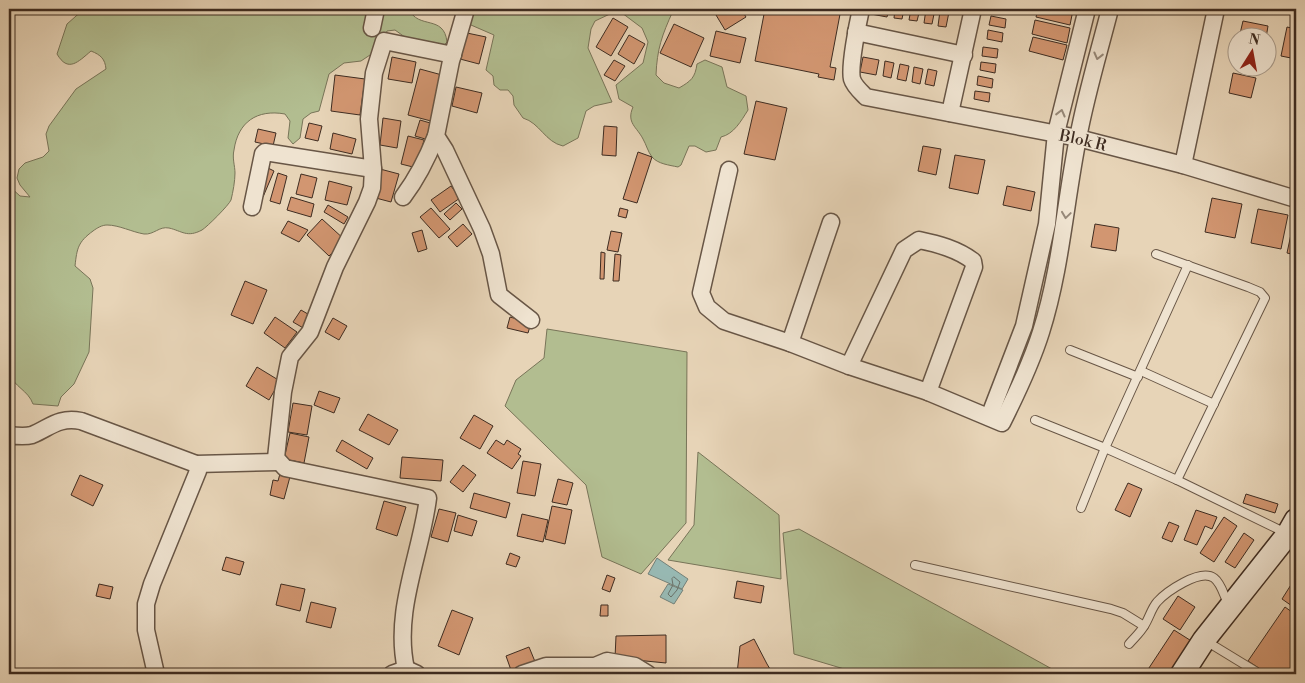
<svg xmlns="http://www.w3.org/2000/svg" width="1305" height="683" font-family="'Libre Bodoni',serif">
<rect width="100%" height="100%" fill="#e7d4b7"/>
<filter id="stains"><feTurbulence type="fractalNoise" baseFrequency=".004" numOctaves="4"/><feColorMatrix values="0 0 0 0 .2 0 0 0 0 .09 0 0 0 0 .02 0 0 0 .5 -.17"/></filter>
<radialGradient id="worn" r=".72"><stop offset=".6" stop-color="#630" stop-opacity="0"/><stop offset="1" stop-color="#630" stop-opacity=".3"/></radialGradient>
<g fill="#b2bd90" stroke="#787458">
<path d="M84 9H409C418 30 444 14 447 42L440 49 409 40 395 30 387 31 379 49 361 61 344 63 329 74 319 111 311 113 303 119 300 138 293 144 288 138 290 121 285 114C257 109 238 122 234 150 232 158 235 166 235 173 235 181 233 192 231 200 229 205 207 227 202 230 187 238 182 231 169 228 159 226 154 235 144 234 132 232 119 225 107 225 102 225 97 228 93 231 78 242 77 248 75 266L90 279 93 288 89 352 74 384 61 397 58 406 33 404C28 390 14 387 9 373V186L20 196 30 197 20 185 17 178 19 169 25 163 43 157 49 151 46 134 49 126 76 89 106 69C105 59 101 55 91 51 78 62 68 73 57 54L67 24Z"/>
<path d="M461 9H672L673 11C662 35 657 49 656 75L664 83 679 88C691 81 695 78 697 64L705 60 722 67 727 87 746 96 748 110C741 121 734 134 721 137L716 150 706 152 695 146H689L681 165 678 167C669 165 658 164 652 157 648 152 646 144 643 139 637 127 626 123 633 107L619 99 616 85 643 63 648 42 642 28 622 13H612L595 21 591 29 588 48 612 102 594 106 586 111 578 138 563 146C545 142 540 123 523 118L514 105 513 96 508 90H500L494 85 493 76 486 70 494 35 471 25 464 21Z"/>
<polygon points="547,329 687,352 686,523 641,574 602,557 586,485 505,406 516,380 544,358"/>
<polygon points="698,452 779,515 781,579 668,560 694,525"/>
<polygon points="799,529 1061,674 861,674 794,654 783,533"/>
</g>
<g fill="#97b8b2" stroke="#738078">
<polygon points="657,558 688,579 682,589 648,574"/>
<polygon points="668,584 683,590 674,604 660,597"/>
</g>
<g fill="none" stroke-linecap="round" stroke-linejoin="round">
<polygon stroke="#6a726a" stroke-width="1" points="674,577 680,582 677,590 671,597 668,594 673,585 672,579"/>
</g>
<g fill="#d29671" stroke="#3e2c21">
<polygon points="715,9 741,9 746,17 725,30 713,10"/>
<polygon points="765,9 841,9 830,67 836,68 834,80 818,77 819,74 755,61"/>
<polygon points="872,9 889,9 887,17 871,14"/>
<polygon points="895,9 904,9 902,19 894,18"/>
<polygon points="911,9 920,9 917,21 909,20"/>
<polygon points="926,9 935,9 932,24 924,23"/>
<polygon points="993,9 1009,9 1008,13 993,10"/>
<polygon points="1038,9 1066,9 1073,10 1070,25 1036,17"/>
<polygon points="940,11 949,12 946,27 938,26"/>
<polygon points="991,16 1006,19 1005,28 989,25"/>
<polygon points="613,18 628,27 611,56 596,47"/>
<polygon points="1035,20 1070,28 1067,43 1032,34"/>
<polygon points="1243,21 1268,26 1266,38 1239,38"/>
<polygon points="674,24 704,38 691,67 660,53"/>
<polygon points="1287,27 1296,29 1296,59 1281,56"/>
<polygon points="988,30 1003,33 1002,42 987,39"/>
<polygon points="716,31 746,38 740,63 710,56"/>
<polygon points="467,33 486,37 479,64 460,59"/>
<polygon points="629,35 645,44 634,64 618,54"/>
<polygon points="1033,37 1067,45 1063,60 1029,51"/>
<polygon points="983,47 998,49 997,58 982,56"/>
<polygon points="392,57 416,62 412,83 388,79"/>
<polygon points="863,57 879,60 876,75 860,72"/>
<polygon points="614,60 625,66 615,81 604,75"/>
<polygon points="885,61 894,63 891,78 883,76"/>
<polygon points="981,62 996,64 995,73 980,70"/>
<polygon points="900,64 909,66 906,81 897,79"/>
<polygon points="914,67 923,69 920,84 912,82"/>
<polygon points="420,69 442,75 431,121 408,115"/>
<polygon points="928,69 937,71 934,86 925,84"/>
<polygon points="1233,73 1256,78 1251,98 1229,93"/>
<polygon points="335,75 365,79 360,115 331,111"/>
<polygon points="978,76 993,79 992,88 977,85"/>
<polygon points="456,87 482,93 477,113 452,106"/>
<polygon points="975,91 990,93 989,102 974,99"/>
<polygon points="756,101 787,108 775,160 744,154"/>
<polygon points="383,118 401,121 397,148 380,145"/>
<polygon points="420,120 437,125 432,141 415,136"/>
<polygon points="309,123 322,126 318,141 305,138"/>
<polygon points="604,126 617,127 616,156 602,155"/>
<polygon points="258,129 276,133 273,146 255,142"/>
<polygon points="333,133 356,139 352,154 330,149"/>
<polygon points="408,136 424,140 417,168 401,164"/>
<polygon points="923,146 941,149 936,175 918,171"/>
<polygon points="638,152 652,157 637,203 623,199"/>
<polygon points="955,155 985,160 978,194 949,188"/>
<polygon points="268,168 274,171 263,197 257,195"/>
<polygon points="380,169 399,174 391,202 372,197"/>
<polygon points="278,173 287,176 280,204 270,201"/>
<polygon points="301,174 317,178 312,198 296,194"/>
<polygon points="329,181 352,187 347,205 325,200"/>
<polygon points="451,186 460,198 440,212 431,200"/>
<polygon points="1007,186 1035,192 1031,211 1003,205"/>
<polygon points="291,197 314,204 311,217 287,210"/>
<polygon points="1212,198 1242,204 1235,238 1205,232"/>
<polygon points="456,203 462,209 450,220 444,214"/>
<polygon points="328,205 348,217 344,224 324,212"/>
<polygon points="431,208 450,229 439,238 420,217"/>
<polygon points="620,208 628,210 626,218 618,216"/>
<polygon points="1258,209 1288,215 1281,249 1251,243"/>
<polygon points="322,219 345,240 329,256 307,235"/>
<polygon points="1294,220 1296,221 1296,255 1287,253"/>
<polygon points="288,221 308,230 299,242 281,233"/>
<polygon points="463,224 472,234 457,247 448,237"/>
<polygon points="1095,224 1119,228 1116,251 1091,247"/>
<polygon points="422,230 427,249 418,252 412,233"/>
<polygon points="611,231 622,233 618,252 607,250"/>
<polygon points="601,252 605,253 604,279 600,279"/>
<polygon points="615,254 621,255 619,281 613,281"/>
<polygon points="245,281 267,290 253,324 231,315"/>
<polygon points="301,310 313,317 305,329 293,322"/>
<polygon points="275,317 297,332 285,348 264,333"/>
<polygon points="510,317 531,323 528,333 507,328"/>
<polygon points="333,318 347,326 339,340 325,332"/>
<polygon points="257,367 280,381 269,400 246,386"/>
<polygon points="319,391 340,398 334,413 314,405"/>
<polygon points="293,403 312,406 307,435 288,432"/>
<polygon points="368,414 398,430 389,445 359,430"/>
<polygon points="474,415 493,426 480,449 460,438"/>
<polygon points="290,433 309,437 304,463 284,459"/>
<polygon points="342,440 373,458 367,469 336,451"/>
<polygon points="496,440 504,445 507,440 521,449 518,454 521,456 512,469 487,453"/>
<polygon points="402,457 443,460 441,481 400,478"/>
<polygon points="523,461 541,464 535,496 517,493"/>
<polygon points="463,465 476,475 463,492 450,482"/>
<polygon points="281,470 291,473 284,499 270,495 273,480 278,481"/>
<polygon points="80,475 103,485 93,506 71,495"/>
<polygon points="558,479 573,483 567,505 552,502"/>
<polygon points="1128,483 1142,489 1130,517 1115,510"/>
<polygon points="474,493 510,503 506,518 470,508"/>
<polygon points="1246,494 1278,504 1275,513 1243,503"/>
<polygon points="384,501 406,507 397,536 376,529"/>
<polygon points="552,506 572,510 565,544 545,539"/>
<polygon points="439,509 456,513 448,542 431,537"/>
<polygon points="1196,510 1217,517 1212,529 1205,526 1197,545 1184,540"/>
<polygon points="522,514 548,520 543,542 517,536"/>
<polygon points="458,515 477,521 472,536 454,531"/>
<polygon points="1224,517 1237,526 1214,562 1200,553"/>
<polygon points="1169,522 1179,526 1172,542 1162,538"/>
<polygon points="1244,533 1254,540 1235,568 1225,562"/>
<polygon points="510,553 520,557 516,567 506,564"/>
<polygon points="226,557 244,562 240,575 222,570"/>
<polygon points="607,575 615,578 610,592 602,589"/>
<polygon points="1294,580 1296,581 1296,600 1292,606 1282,599"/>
<polygon points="737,581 764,586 761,603 734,598"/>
<polygon points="99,584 113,587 110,599 96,596"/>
<polygon points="281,584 305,589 300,611 276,605"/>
<polygon points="1178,596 1195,607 1180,630 1163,619"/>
<polygon points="311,602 336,608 331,628 306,622"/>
<polygon points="601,605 608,605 608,616 600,616"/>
<polygon points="1285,607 1296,615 1296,662 1288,674 1268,674 1248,661"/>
<polygon points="452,610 473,618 459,655 438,646"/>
<polygon points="1174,630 1193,642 1172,674 1145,674"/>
<polygon points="666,635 666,663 615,658 616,636"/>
<polygon points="754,639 767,664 773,674 737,674 740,646"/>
<polygon points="529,647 536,664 512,673 506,656"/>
<polygon points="607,663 627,667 626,674 606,674"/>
</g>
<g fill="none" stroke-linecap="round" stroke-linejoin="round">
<g stroke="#685646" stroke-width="10">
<g id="lane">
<polyline points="1156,254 1248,287 1260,292 1265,298 1177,480"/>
<polyline points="1070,350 1138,377"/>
<polyline points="1141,371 1214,404"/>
<polyline points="1035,420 1105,448 1177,480 1286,533"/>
<polyline points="1081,508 1105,448 1188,265"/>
<polyline points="915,565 1111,609 1123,613 1144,626"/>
<polyline points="1206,641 1260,674"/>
<path d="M1129 644C1134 638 1140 633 1144 626 1149 619 1151 609 1157 602 1166 592 1200 568 1214 578 1222 584 1224 597 1229 605"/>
<polyline points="839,674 840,674"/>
</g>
</g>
<g stroke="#685646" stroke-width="19">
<g id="street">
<polyline points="466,9 451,61 436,136 445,150 482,229 491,254 499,295 531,320"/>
<path id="s1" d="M861 9C858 22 849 67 852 79 854 86 861 92 866 97L1078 138 1183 165 1296 199"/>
<polyline points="372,28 376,9"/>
<polyline points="856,32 964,55"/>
<polyline points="950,113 973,9"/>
<polyline points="1183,165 1216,9"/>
<path d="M373 169 372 188 367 202 335 267 310 332 290 357 283 392 276 458 285 468 428 498C421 555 393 611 406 669"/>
<path d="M729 170 701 293 707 307 724 321 790 343 849 366 928 392 1002 423C1017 393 1031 364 1041 332 1061 269 1065 203 1078 138 1086 95 1099 52 1110 9"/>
<path d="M403 197C418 177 427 159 436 136"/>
<polyline points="252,207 263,154 265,152 373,169 369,119 374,73 384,41 453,55"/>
<polyline points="790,343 831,222"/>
<path d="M849 366 904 250 919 240C938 244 957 249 973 261L974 267 928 392"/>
<polyline points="989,417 1024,326 1047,224 1056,133 1087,9"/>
<path d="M9 435C16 436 25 437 32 435 51 427 58 417 81 421L196 464 278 462"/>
<polyline points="156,674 146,630 146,604 152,584 198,471 196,464"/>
<polyline points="392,674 406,669 417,674"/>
<polyline points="522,674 546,666 595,666 607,661 635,666 648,674"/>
</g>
</g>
<g stroke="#3e2c21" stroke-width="25">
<polyline id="secondary" points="1182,674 1204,640 1288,534 1296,520"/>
</g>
<use href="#lane" stroke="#efe3d0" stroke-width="8"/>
<use href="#street" stroke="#efe3d0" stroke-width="16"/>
<use href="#secondary" stroke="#efe3d0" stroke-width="22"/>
</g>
<defs><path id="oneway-chevron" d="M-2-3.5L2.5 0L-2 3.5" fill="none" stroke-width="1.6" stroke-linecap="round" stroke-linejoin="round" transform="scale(1.25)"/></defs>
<g stroke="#968878">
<use href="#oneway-chevron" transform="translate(1098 56) rotate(104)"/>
<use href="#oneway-chevron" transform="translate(1061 113) rotate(-76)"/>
<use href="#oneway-chevron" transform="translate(1066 215) rotate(98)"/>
</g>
<g text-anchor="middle" stroke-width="5" stroke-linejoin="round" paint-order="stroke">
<g font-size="16" fill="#3e2c21" stroke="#efe3d0">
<text dy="6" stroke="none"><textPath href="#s1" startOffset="315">Blok R</textPath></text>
</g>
</g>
<rect width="1305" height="683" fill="none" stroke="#e7d4b7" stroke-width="30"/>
<rect x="10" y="10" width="1285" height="663" fill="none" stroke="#3e2c21" stroke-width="2.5"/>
<rect x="15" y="15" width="1275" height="653" fill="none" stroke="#3e2c21"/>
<g transform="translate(1252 52) rotate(11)"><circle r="24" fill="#efe3d0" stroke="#a89a8a"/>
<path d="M0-4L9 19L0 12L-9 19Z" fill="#8f2418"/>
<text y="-8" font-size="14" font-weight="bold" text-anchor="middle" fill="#3e2c21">N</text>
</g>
<rect width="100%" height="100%" filter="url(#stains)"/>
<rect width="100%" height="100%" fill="url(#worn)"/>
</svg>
